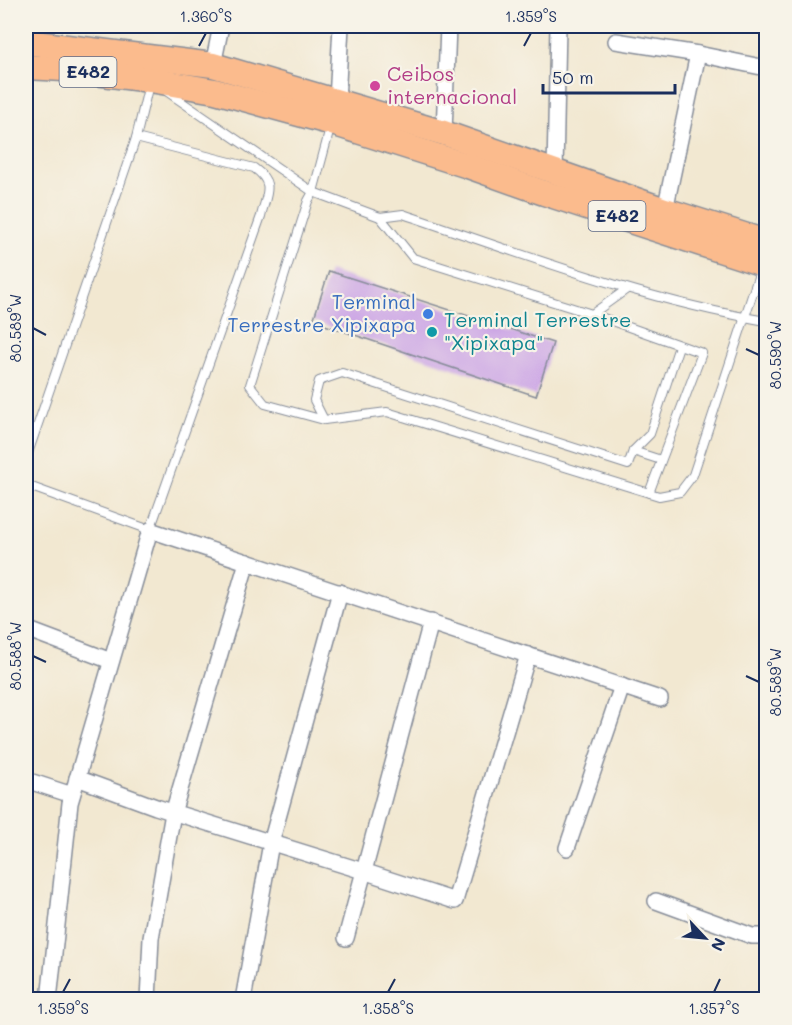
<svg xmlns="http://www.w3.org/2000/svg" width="792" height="1025" font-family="Mali,sans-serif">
<rect width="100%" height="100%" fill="#f7f3e8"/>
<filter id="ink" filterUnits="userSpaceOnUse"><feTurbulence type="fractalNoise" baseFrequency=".0167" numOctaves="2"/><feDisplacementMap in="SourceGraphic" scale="12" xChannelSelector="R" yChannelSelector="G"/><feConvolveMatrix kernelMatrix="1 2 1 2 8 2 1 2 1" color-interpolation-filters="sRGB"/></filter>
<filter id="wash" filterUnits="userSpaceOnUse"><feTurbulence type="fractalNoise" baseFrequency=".008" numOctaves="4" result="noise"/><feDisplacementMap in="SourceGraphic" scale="24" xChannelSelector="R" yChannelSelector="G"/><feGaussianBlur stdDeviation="1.35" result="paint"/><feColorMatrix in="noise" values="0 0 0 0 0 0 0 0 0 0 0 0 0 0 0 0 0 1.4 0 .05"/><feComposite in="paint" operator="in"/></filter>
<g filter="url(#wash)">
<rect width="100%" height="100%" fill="#f2e8d1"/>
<g id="blocks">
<polygon fill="#caa3e5" points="329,271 553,343 536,396 313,321"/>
</g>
</g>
<g filter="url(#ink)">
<use href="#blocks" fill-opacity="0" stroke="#868c98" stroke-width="1.5"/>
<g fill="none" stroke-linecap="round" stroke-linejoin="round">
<g stroke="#868c98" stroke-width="10">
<g id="service">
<path d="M166 91 313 192 380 217 403 214C522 254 642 300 766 321"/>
<polyline points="331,125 313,192 308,201 250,385 265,404 324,420 387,412 659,496 680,492 693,475 762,265"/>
<polyline points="380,217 413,258 592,314 627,289"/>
<polyline points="592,314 702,353 649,493"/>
<polyline points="324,420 314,400 319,381 342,373 628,465 633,451 661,460"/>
<polyline points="633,451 650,434 679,346"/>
<polyline points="26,459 136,138 149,84"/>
<path d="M26 485 150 530 261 216C266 194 276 184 254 168L136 138"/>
</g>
</g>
<g stroke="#868c98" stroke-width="18">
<g id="minor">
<polyline points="616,41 698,54 766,68"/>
<polyline points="213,65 221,26"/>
<polyline points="337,101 341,26"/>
<polyline points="444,133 448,26"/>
<polyline points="555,171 558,26"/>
<polyline points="665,210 698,54"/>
<polyline points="26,629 111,661"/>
<polyline points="77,778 156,807 363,871 455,901 528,655"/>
<polyline points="26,780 72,795"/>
<polyline points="567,848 622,686"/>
<polyline points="656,901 752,936 766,936"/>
<polyline points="346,938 431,622"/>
<polyline points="49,1000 70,803 150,530 660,699"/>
<polyline points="148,1000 151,938 173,813 247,562"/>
<polyline points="243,1000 271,843 340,592"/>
</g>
</g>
<g stroke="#868c98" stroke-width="27">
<g id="trunk">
<polyline points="26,42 213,65 444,133 665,210 766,242"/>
<polyline points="26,67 64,69 150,80 215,91 332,123 468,166 544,193 766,265"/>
</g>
</g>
<use href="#service" stroke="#fff" stroke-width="8"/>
<use href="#minor" stroke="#fff" stroke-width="15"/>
<use href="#trunk" stroke="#fbbb8d" stroke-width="24"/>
</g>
</g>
<path fill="none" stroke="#1b2f5e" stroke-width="2" d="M199 46 206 33M524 46 531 33M33 328 46 335M746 349 759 355M33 656 46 662M746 676 759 682M63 992 70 979M388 992 395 979M714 992 720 979"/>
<circle fill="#d1479c" stroke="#f7f3e8" stroke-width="2" cx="375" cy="86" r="6"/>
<circle fill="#3f7fe0" stroke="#f7f3e8" stroke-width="2" cx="428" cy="314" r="6"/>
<circle fill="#0f9aa8" stroke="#f7f3e8" stroke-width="2" cx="432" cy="332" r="6"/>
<g text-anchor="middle" stroke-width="4.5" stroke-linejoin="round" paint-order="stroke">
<g fill="#f7f3e8" stroke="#5d6a87" stroke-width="1.5">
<rect x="59.5" y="57" width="57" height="30" rx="4.5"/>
<rect x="588.5" y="201" width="57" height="30" rx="4.5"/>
</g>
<g font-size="18" font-weight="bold" fill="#1b2f5e">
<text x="88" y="78">E482</text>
<text x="617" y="222">E482</text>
</g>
<g font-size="20" fill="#b23c85" stroke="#f7f3e8" text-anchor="start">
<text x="387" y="81">Ceibos<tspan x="387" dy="23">internacional</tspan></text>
</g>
<g font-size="20" fill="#366cbe" stroke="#f7f3e8" text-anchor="end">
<text x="416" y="309">Terminal<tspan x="416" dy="23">Terrestre Xipixapa</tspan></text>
</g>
<g font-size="20" fill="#0d838f" stroke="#f7f3e8" text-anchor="start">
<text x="444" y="327">Terminal Terrestre<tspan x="444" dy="23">"Xipixapa"</tspan></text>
</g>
</g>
<rect width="792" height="1025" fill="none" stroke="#f7f3e8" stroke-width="66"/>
<g transform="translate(705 938) rotate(116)" stroke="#f7f3e8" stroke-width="4.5" paint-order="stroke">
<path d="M0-4.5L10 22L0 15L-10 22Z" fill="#1b2f5e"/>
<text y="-9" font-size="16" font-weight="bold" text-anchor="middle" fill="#1b2f5e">N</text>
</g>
<path d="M543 84v9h132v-9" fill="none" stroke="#1b2f5e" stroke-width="3"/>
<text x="552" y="84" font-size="18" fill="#1b2f5e" stroke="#f7f3e8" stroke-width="4.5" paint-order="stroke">50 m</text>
<rect x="33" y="33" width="726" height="959" fill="none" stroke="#1b2f5e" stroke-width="2"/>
<g font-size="15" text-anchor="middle" fill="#1b2f5e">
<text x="206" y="22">1.360°S</text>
<text x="531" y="22">1.359°S</text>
<text transform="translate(16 328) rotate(-90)" y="5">80.589°W</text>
<text transform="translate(776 355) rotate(-90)" y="5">80.590°W</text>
<text transform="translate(16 656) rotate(-90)" y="5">80.588°W</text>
<text transform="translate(776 682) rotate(-90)" y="5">80.589°W</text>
<text x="63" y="1014">1.359°S</text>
<text x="388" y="1014">1.358°S</text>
<text x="714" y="1014">1.357°S</text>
</g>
</svg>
